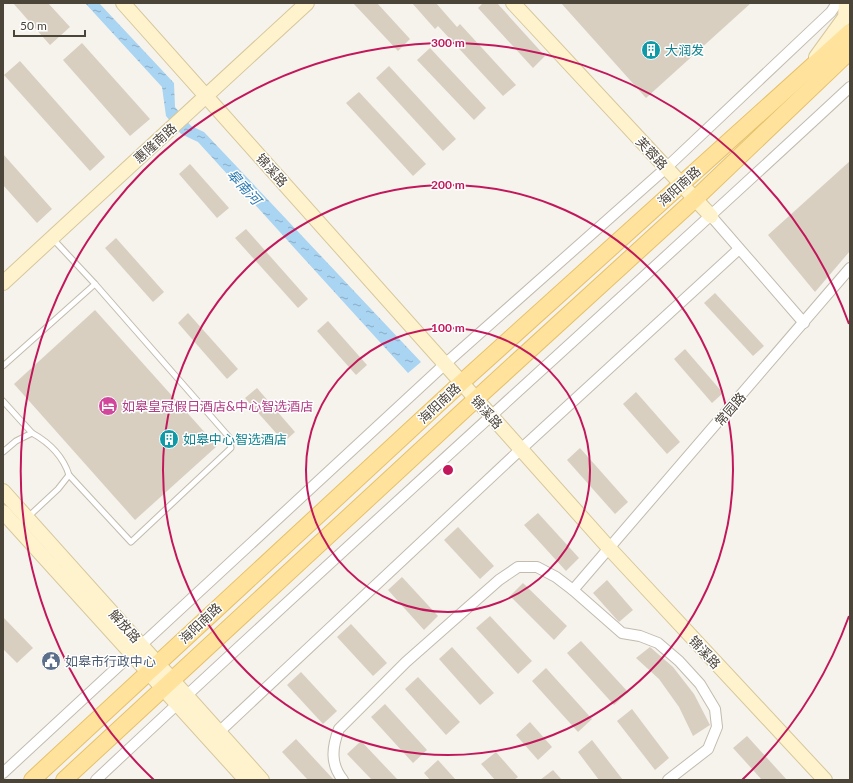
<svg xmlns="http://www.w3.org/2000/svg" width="853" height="783" font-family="Lato,'Noto Sans SC',sans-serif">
  <defs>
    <pattern id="water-ripples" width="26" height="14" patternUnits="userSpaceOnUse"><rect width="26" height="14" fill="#a9d4f2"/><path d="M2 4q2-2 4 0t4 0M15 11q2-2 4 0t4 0" fill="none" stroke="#8caec5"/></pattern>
  </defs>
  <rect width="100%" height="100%" fill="#f6f3ec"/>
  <path fill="url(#water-ripples)" d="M85,3H99L174,83L175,107L191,126L204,132L421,362L408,373L198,142L181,134L166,116L162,87Z"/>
  <g fill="#d8cfc1">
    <path d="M13,3H48L70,27L50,45Z"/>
    <path d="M353,3H377L410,39L398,51Z"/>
    <path d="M412,3H436L457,27L460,24L516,85L503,96L438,26L435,29Z"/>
    <path d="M483,3H497L545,56L533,68L478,8Z"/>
    <path d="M561,3H751L646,98Z"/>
    <path d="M82,43L150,119L130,136L63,60Z"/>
    <path d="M430,48L486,108L474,120L417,60Z"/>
    <path d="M20,61L105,157L90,171L4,75Z"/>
    <path d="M389,66L456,139L443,151L376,78Z"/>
    <path d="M359,92L426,164L413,176L346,103Z"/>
    <path d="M3,154L52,209L37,223L3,185Z"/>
    <path d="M850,161V251L815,292L768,235Z"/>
    <path d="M190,164L229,208L217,218L179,174Z"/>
    <path d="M246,229L308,299L298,308L235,238Z"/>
    <path d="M116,238L164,292L153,302L105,248Z"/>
    <path d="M715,293L764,346L753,356L704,303Z"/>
    <path d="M95,310L217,446L135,520L14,384Z"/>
    <path d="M188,313L238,369L227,379L178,323Z"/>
    <path d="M328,321L367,365L356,375L317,331Z"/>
    <path d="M685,349L723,393L712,403L674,359Z"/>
    <path d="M257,388L295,432L284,442L245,398Z"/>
    <path d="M636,392L680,442L667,454L623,404Z"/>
    <path d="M580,448L628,502L615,514L567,460Z"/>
    <path d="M538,513L579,558L566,571L524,525Z"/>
    <path d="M458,527L494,566L480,579L444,540Z"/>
    <path d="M402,577L438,616L424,630L388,590Z"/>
    <path d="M607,580L633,610L619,622L593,593Z"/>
    <path d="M523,583L567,626L554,640L510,596Z"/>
    <path d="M490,616L532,661L518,674L476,628Z"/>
    <path d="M3,617L33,648L17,663L3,649Z"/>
    <path d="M351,624L387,663L373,676L337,637Z"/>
    <path d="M581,641L628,692L614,705L567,653Z"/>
    <path d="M452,647L494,693L480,705L439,659Z"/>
    <path d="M650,647L673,667L694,694L710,725L693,736L679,707L659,679L636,658Z"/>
    <path d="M546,668L592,719L578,732L532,681Z"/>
    <path d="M301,672L337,711L323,724L287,685Z"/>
    <path d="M418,677L460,722L446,735L405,689Z"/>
    <path d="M385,704L427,750L413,763L371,717Z"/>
    <path d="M632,709L669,758L655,770L617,721Z"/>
    <path d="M530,722L552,747L538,760L516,735Z"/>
    <path d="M747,736L787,780H762L733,748Z"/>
    <path d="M296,739L334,780H308L282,752Z"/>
    <path d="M592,740L623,780H599L578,752Z"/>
    <path d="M361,741L398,780H372L347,754Z"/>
    <path d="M496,752L518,777L514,780H495L481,764Z"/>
    <path d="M438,760L456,780H430L424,773Z"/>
    <path d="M553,770L562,780H540Z"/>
  </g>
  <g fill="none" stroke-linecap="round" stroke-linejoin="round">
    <defs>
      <g id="lane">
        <path d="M53,239L95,284L229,437L231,448L131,542L69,475"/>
        <path d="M3,366L95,284"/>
        <path d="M3,401L32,433"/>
        <path d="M3,452L16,441L32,433C50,443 63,456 69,475L58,489L28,517"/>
      </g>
      <g id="street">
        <path d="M711,216L804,323"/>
        <path d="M573,590L850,268"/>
        <path d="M219,732L521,449L739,249"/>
        <path d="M3,773L445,364L666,168L831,12L837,3"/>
        <path d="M96,780C345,546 600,319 850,87"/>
        <path d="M343,780C330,764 332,747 339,729L406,662L499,580L518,567H537L556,577L573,590L622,633L640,636L658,643L679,661L700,684L715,709L717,727L708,749L668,780"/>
      </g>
      <g id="secondary">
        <path d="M123,3L609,548L825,780"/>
        <path d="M513,3L711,216"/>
        <path d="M816,57L845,17L846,3"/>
        <path d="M3,283L307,3"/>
        <path d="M3,491L262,780"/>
        <path d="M3,512L246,780"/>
      </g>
      <g id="primary">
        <path d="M32,780L461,383L850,32"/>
        <path d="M64,780L476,399L695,199L850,51"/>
      </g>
    </defs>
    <use href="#lane" stroke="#c2bbae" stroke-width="7"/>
    <use href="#street" stroke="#c2bbae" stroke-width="12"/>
    <use href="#secondary" stroke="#d6c79b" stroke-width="16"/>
    <use href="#primary" stroke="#e6c16a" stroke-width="18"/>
    <use href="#lane" stroke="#fff" stroke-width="5"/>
    <use href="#street" stroke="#fff" stroke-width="10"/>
    <use href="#secondary" stroke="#fff3cd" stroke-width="14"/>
    <use href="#primary" stroke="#ffe39c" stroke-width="16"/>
  </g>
  <g fill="none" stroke="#c2185b" stroke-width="2">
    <circle cx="448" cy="470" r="142"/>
    <circle cx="448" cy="470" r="285"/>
    <path d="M849 616A427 427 0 0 1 742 780M154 780A427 427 0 1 1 849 324"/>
  </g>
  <defs>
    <symbol id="building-disc" viewBox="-11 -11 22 22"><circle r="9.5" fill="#0f9aa8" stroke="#fff"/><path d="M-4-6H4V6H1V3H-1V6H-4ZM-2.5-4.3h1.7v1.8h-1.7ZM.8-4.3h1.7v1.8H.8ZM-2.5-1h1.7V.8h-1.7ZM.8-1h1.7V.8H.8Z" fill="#fff"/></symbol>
    <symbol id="hotel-disc" viewBox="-11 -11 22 22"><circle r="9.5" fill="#d1479c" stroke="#fff"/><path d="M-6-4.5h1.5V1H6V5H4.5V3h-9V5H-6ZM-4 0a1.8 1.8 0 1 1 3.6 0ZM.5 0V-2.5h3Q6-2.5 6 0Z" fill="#fff"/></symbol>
    <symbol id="civic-disc" viewBox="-11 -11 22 22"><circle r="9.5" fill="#5c6f8a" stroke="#fff"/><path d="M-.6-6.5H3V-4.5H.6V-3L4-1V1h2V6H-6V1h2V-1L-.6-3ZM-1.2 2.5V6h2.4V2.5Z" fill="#fff"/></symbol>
  </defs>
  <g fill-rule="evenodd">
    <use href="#building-disc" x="640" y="39" width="22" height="22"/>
    <use href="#hotel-disc" x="97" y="395" width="22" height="22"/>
    <use href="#building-disc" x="158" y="428" width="22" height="22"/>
    <use href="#civic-disc" x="40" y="650" width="22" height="22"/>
  </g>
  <g text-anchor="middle" stroke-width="3" stroke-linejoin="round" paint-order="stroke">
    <g font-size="13" fill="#0d838f" stroke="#fff" text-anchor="start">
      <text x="665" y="55">大润发</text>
      <text x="183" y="444">如皋中心智选酒店</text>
    </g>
    <g font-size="13" fill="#4b4439" stroke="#fff">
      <text transform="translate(155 143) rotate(-42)" y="5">惠隆南路</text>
      <text transform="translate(652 153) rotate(47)" y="5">芙蓉路</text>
      <text transform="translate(272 170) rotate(48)" y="5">锦溪路</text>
      <text transform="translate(679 186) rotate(-42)" y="5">海阳南路</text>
      <text transform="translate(439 403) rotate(-43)" y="5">海阳南路</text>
      <text transform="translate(730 409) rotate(-49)" y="5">常园路</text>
      <text transform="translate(487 412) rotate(48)" y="5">锦溪路</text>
      <text transform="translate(200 623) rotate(-43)" y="5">海阳南路</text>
      <text transform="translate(125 626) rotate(48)" y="5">解放路</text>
      <text transform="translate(705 652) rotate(47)" y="5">锦溪路</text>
    </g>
    <g font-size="13" fill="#b23c85" stroke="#fff" text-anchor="start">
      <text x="122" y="411">如皋皇冠假日酒店&amp;中心智选酒店</text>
    </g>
    <g font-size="13" fill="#4e5e75" stroke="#fff" text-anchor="start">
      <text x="65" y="666">如皋市行政中心</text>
    </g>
    <g font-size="14" font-style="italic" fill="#2e7ab2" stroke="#fff">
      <text transform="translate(244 187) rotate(47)" y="5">皋南河</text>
    </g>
  </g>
  <circle cx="448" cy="470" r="6" fill="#c2185b" stroke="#fff" stroke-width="2"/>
  <g font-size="12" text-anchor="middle" font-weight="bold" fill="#c2185b" stroke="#fff" stroke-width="3" stroke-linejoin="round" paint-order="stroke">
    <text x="448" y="47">300 m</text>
    <text x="448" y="189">200 m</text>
    <text x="448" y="332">100 m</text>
  </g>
  <rect width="853" height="783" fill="none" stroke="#4b4439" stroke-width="8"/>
  <path d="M14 30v6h71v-6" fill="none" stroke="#4b4439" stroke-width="2"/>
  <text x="20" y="30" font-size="12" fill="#4b4439" stroke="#ffffff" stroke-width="3" paint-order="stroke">50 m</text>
</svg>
